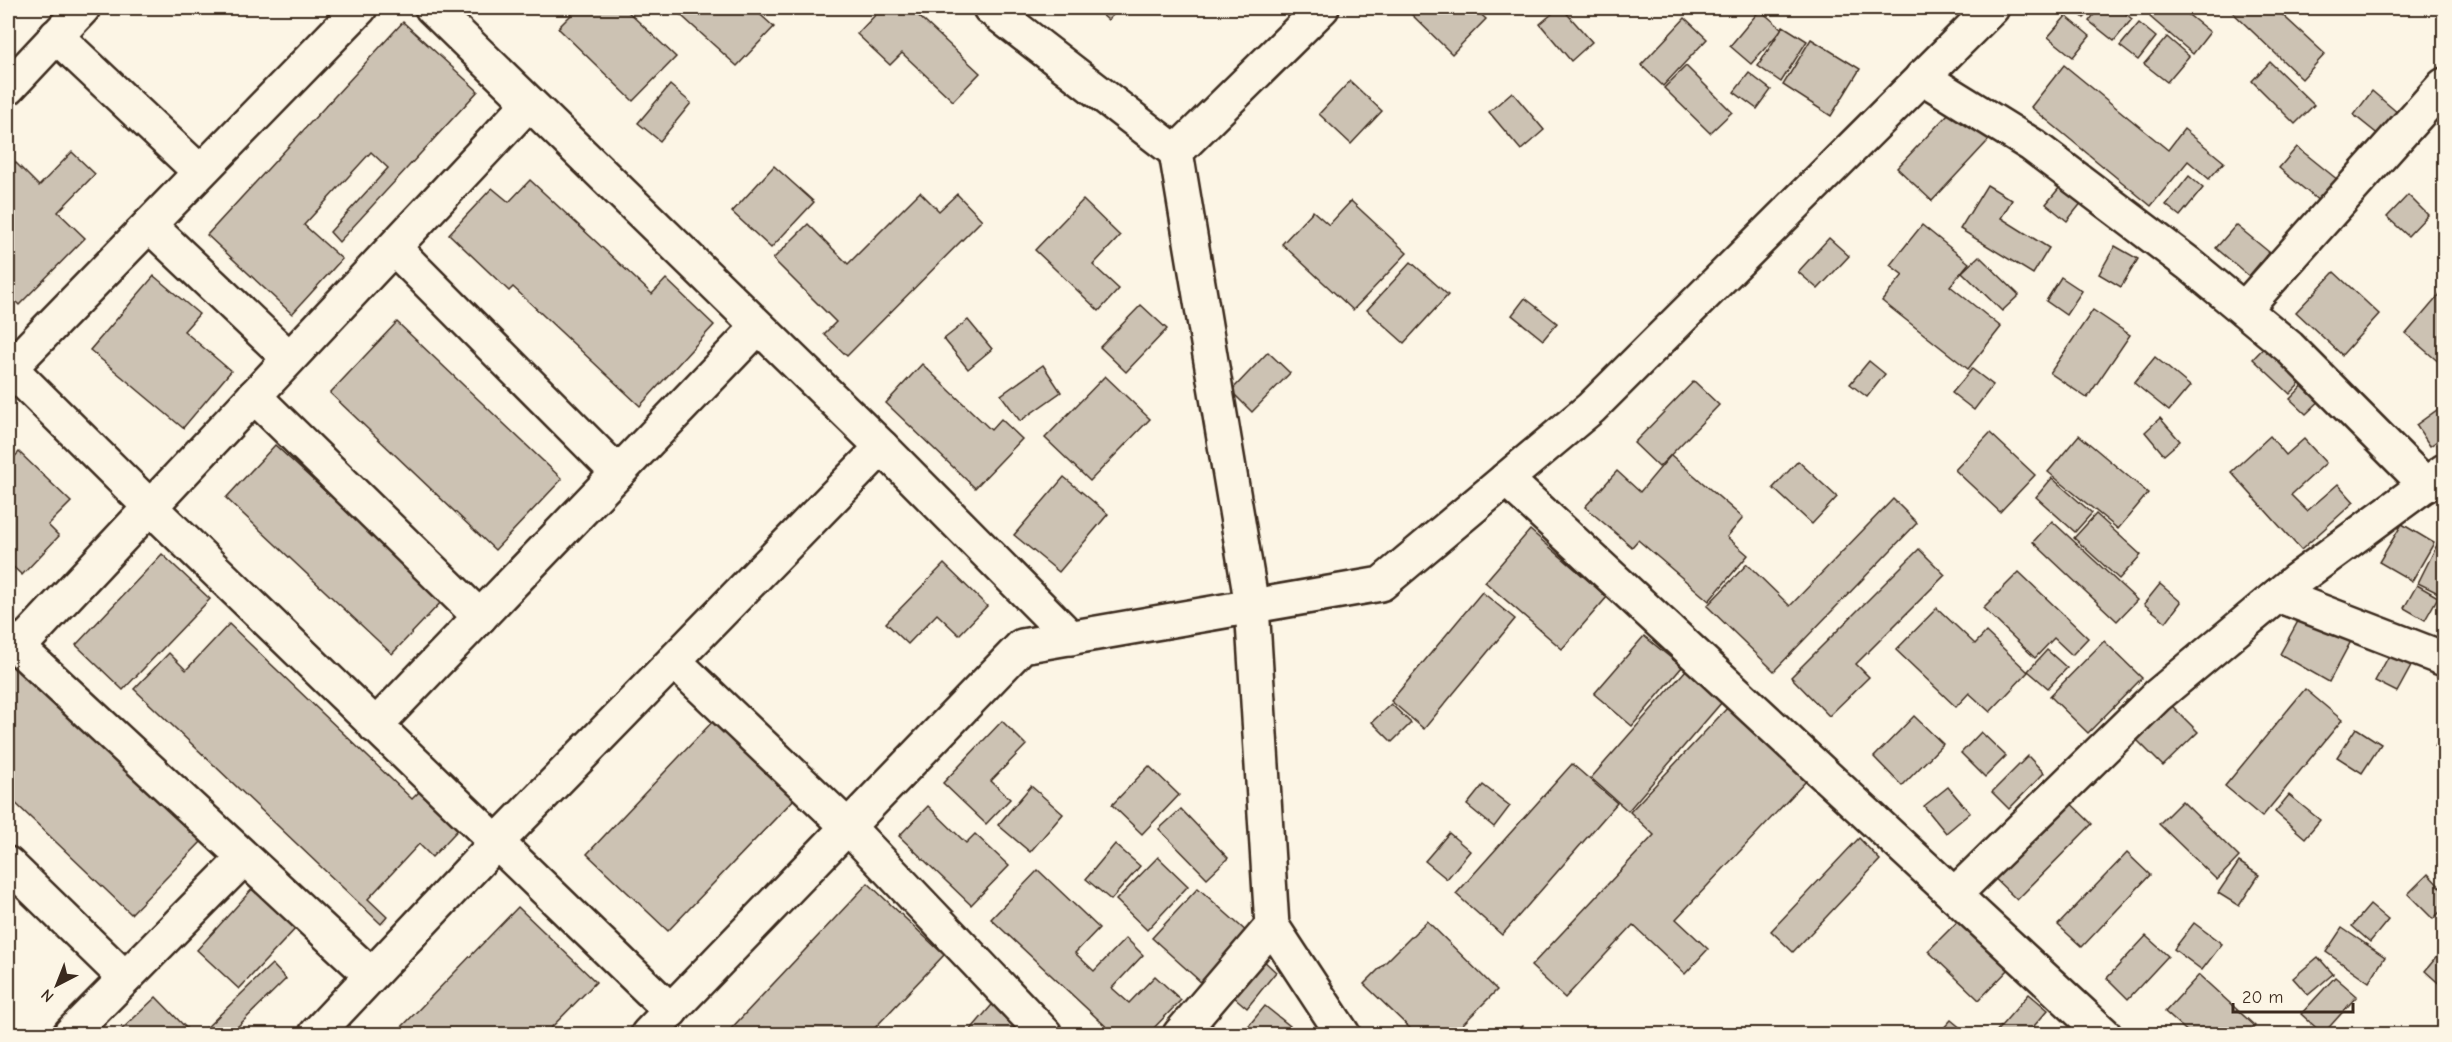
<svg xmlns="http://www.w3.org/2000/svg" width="2452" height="1042" font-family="'Comic Neue',sans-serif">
  <rect width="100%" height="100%" fill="#fcf5e5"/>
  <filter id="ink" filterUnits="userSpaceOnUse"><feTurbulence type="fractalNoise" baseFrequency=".0167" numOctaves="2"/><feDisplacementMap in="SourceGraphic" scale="12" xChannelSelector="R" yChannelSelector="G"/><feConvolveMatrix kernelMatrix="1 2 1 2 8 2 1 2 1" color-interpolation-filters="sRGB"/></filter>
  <g filter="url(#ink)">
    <g fill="#ccc2b3" stroke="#3b2a1e" stroke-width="1.5">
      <path d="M578,8H624L676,57L633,101L558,28Z"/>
      <path d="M673,8H753L774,27L737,66Z"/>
      <path d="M882,8H910L980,73L953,101L902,53L890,65L857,34Z"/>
      <path d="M1094,8H1120L1108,20Z"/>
      <path d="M1407,8H1474L1486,19L1452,54L1406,9Z"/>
      <path d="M1559,8H1562L1592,42L1571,61L1540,24Z"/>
      <path d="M2073,8H2094L2084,18Z"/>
      <path d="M2099,8H2119L2132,19L2114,41L2089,21Z"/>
      <path d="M2158,8H2180L2210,32L2193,54L2150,17Z"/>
      <path d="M2228,8H2275L2325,54L2302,79Z"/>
      <path d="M1760,10L1782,29L1751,64L1730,46Z"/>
      <path d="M2066,16L2090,36L2073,57L2048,37Z"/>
      <path d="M1685,18L1707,39L1663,86L1641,65Z"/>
      <path d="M403,22L478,91L339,242L330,232L388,168L371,152L304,225L342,259L292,314L207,235Z"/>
      <path d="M2139,23L2156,37L2138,60L2120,46Z"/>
      <path d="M1783,26L1807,41L1781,82L1758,66Z"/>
      <path d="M2167,37L2189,56L2167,82L2144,64Z"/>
      <path d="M1811,39L1860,69L1831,116L1783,85Z"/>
      <path d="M2270,62L2314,105L2295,124L2252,81Z"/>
      <path d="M2064,65L2168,150L2184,129L2224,162L2209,179L2188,161L2151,206L2031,107Z"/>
      <path d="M1686,66L1732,112L1710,133L1664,88Z"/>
      <path d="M1749,73L1771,90L1757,109L1734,92Z"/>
      <path d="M1350,81L1382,111L1351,144L1319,114Z"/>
      <path d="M670,85L691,103L660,141L638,123Z"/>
      <path d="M2372,91L2398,113L2380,136L2354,115Z"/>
      <path d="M1512,92L1544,130L1521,150L1489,112Z"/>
      <path d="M1966,95L2000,128L1932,201L1897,168Z"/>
      <path d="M2297,147L2338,180L2320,202L2279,168Z"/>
      <path d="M72,152L95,174L58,212L85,238L19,305L8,294V155L39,186Z"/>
      <path d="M774,166L814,202L771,248L732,212Z"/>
      <path d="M2074,170L2094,187L2067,221L2046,204Z"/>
      <path d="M2189,176L2203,188L2180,216L2166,205Z"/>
      <path d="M530,180L652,294L666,279L714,325L640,406L513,287L509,291L449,234L492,188L509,202Z"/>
      <path d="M1987,185L2012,200L2001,218L2049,248L2033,274L1960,229Z"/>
      <path d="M920,192L939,211L957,194L982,220L847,356L824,334L836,322L773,259L808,224L848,264Z"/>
      <path d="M2408,195L2428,215L2408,236L2387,217Z"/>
      <path d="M1083,200L1120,236L1093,265L1119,289L1099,311L1035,250Z"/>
      <path d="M1351,201L1407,253L1353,310L1282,244L1313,211L1329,225Z"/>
      <path d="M1922,225L1969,263L1950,286L2001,327L1968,369L1882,301L1903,275L1890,265Z"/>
      <path d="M2236,225L2269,252L2249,276L2216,248Z"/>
      <path d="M1829,238L1849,256L1818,289L1798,272Z"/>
      <path d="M2115,246L2138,259L2121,287L2099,274Z"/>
      <path d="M1979,256L2019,295L2002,311L1962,272Z"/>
      <path d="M1411,262L1448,295L1404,343L1367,310Z"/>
      <path d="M2334,272L2379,314L2342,355L2296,312Z"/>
      <path d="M154,276L199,314L184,331L231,371L183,428L90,350Z"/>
      <path d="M2061,277L2082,291L2066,315L2046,301Z"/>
      <path d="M2440,294L2444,298V360L2441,364L2406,334Z"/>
      <path d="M1525,298L1557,323L1543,340L1512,315Z"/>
      <path d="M1141,305L1167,329L1126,372L1100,347Z"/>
      <path d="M2093,310L2130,335L2087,398L2050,373Z"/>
      <path d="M968,320L992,349L968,369L944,339Z"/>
      <path d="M397,322L562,479L495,550L330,393Z"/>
      <path d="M2276,335L2312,371L2290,394L2253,359Z"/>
      <path d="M1268,352L1290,373L1252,412L1231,391Z"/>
      <path d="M2155,357L2190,386L2169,411L2134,383Z"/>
      <path d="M1869,361L1885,374L1867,397L1850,384Z"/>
      <path d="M922,364L991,430L1001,419L1022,439L975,488L886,403Z"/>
      <path d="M1043,365L1061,392L1020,421L1001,395Z"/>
      <path d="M1972,369L1993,385L1974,410L1952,393Z"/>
      <path d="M2313,375L2329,392L2306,414L2290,399Z"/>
      <path d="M1105,376L1150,419L1090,481L1045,438Z"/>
      <path d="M1694,381L1719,405L1659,467L1634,443Z"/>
      <path d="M2444,405V436L2430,446L2416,425Z"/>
      <path d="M2160,418L2180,441L2164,455L2145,432Z"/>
      <path d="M1990,433L2035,475L2000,512L1955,470Z"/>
      <path d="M2079,435L2148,493L2118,529L2048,472Z"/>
      <path d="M2270,436L2286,455L2304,439L2326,463L2291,495L2307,511L2338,484L2354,502L2301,550L2231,472Z"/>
      <path d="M275,445L443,600L392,654L226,498Z"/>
      <path d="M19,452L71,502L48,525L59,536L22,575L8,562V464Z"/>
      <path d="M1671,455L1743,518L1727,537L1748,555L1709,601L1638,540L1632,547L1585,507L1617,471L1640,492Z"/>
      <path d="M1798,461L1837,497L1812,524L1773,488Z"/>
      <path d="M1064,477L1108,514L1059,572L1014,535Z"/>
      <path d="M2052,478L2092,513L2075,532L2036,497Z"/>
      <path d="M1893,499L1917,523L1774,671L1707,606L1747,564L1790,606Z"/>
      <path d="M2096,514L2141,555L2119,579L2074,538Z"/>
      <path d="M2052,521L2137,600L2117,621L2033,542Z"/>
      <path d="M2402,524L2434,543L2412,581L2379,562Z"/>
      <path d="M1530,530L1607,597L1562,649L1485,582Z"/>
      <path d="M2438,543L2444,547V596L2418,583Z"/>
      <path d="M1919,549L1945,575L1856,664L1869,677L1829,716L1791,677Z"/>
      <path d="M162,554L210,599L123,690L76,645Z"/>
      <path d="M944,564L987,606L959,635L937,614L908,644L886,623Z"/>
      <path d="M2019,572L2088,638L2072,655L2054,638L2035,658L1983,608Z"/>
      <path d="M2160,584L2181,602L2166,622L2144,604Z"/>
      <path d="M2417,585L2438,597L2425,620L2404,608Z"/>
      <path d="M1482,592L1515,619L1424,729L1391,701Z"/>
      <path d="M1937,608L1975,644L1986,632L2028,672L1990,712L1969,693L1956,707L1896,650Z"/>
      <path d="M2302,614L2351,641L2329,682L2280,654Z"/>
      <path d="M229,624L412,799L432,779L471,816L432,857L419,844L368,899L387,917L381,924L134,689L169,653L186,670Z"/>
      <path d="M1644,636L1682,667L1632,726L1594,694Z"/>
      <path d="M2400,636L2421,648L2397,692L2375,681Z"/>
      <path d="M2104,641L2142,678L2088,733L2050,696Z"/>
      <path d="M2047,650L2067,668L2048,688L2028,671Z"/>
      <path d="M8,653L202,841L131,914L8,796Z"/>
      <path d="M1686,670L1722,702L1628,811L1591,778Z"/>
      <path d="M2305,689L2342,720L2262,817L2225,786Z"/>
      <path d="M2167,701L2198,732L2163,766L2133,736Z"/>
      <path d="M1391,704L1411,723L1392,742L1372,722Z"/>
      <path d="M1729,706L1807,780L1676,919L1708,949L1685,974L1633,925L1565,998L1531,966L1654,835L1630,812Z"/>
      <path d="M1914,716L1943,744L1902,786L1874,757Z"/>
      <path d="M716,718L797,796L668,931L587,854Z"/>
      <path d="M1002,721L1026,745L991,781L1010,799L986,824L943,783Z"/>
      <path d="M2356,728L2381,744L2362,773L2337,757Z"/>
      <path d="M1981,732L2006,756L1985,777L1961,753Z"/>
      <path d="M2444,737V756L2435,746Z"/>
      <path d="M2028,756L2044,773L2009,809L1992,792Z"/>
      <path d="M1572,764L1617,803L1502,935L1456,894Z"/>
      <path d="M1149,766L1179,795L1142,834L1112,805Z"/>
      <path d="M1483,785L1510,806L1494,827L1467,805Z"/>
      <path d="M1031,786L1063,814L1030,852L998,825Z"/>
      <path d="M1948,787L1970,813L1946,833L1924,806Z"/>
      <path d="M2054,787L2092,824L2017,900L1980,864Z"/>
      <path d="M2289,795L2320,820L2305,838L2275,812Z"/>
      <path d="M2182,801L2239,857L2217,880L2159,824Z"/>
      <path d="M928,806L966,843L975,834L1009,866L971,905L899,836Z"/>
      <path d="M1181,809L1228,858L1207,878L1159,829Z"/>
      <path d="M1449,833L1470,851L1447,879L1425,861Z"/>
      <path d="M1859,838L1880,860L1793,952L1771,931Z"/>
      <path d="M1115,844L1140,866L1111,900L1086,879Z"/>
      <path d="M2127,853L2150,875L2082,947L2058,925Z"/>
      <path d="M1158,857L1188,886L1147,930L1116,900Z"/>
      <path d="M2239,862L2259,875L2239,906L2218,893Z"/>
      <path d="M1038,870L1099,928L1075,953L1094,971L1126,938L1143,955L1112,988L1129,1003L1155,976L1181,1000L1148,1034H1114L991,919Z"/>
      <path d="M2428,874L2444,891V908L2433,919L2408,894Z"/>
      <path d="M868,883L944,955L869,1034H726Z"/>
      <path d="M254,887L297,927L239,989L197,950Z"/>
      <path d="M1198,888L1248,933L1203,984L1152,938Z"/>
      <path d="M2370,905L2388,920L2370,942L2352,926Z"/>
      <path d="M518,907L596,982L545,1034H395Z"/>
      <path d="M1960,919L2010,968L1979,1000L1928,951Z"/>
      <path d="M1427,921L1497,990L1453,1034H1416L1364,984Z"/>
      <path d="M2194,923L2222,944L2202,970L2174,949Z"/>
      <path d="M2342,928L2385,957L2369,982L2326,952Z"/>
      <path d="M2146,936L2168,956L2128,999L2107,978Z"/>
      <path d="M2444,948V988L2425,971Z"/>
      <path d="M2318,957L2333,974L2308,995L2293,978Z"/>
      <path d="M1262,959L1276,972L1247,1008L1233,996Z"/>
      <path d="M272,964L286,979L230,1034H200Z"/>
      <path d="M2199,975L2255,1026L2247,1034H2190L2165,1012Z"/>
      <path d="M2335,977L2357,996L2323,1034L2301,1014Z"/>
      <path d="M2029,994L2048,1010L2027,1034H1994Z"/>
      <path d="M156,997L192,1034H117Z"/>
      <path d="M997,999L1038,1034H967Z"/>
      <path d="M1265,1006L1300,1034H1252L1246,1029Z"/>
      <path d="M1199,1012L1222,1034H1177Z"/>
      <path d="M1951,1020L1968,1034H1938Z"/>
      <path d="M1523,1026L1532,1034H1516Z"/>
    </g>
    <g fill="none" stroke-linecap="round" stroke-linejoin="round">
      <defs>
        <g id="street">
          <path d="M990,8L1176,152"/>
          <path d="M56,36L200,172"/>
          <path d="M1922,77L2032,145L2189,264L2289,347L2426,485"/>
          <path d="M8,88L83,8"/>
          <path d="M149,225L289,358"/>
          <path d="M394,248L618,473"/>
          <path d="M2244,309L2444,85"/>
          <path d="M8,366L150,507L671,1011"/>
          <path d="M8,370L360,8"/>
          <path d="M254,396L480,617"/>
          <path d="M1506,479L2104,1034"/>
          <path d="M2278,595L2444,659"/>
          <path d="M8,638L371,975"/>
          <path d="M18,648L529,103"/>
          <path d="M674,661L847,826L1045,1034"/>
          <path d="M375,726L758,327"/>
          <path d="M8,864L125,978"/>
          <path d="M1954,895L2157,696L2296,580L2444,471"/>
          <path d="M70,1034L244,858"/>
          <path d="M316,1034L496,843L882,447"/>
          <path d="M648,1034L1022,646L1381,584L1591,408L1992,8"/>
          <path d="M1180,1034L1272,926"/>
        </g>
        <g id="secondary">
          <path d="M432,8L882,447L1071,638"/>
          <path d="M1322,8L1176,152L1252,606L1272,926L1343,1034"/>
        </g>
      </defs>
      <use href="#street" stroke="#3b2a1e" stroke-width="38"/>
      <use href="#secondary" stroke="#3b2a1e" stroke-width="38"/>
      <use href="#street" stroke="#fcf5e5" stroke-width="33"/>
      <use href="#secondary" stroke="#fcf5e5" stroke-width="33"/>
    </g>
  </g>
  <rect width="2452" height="1042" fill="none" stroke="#fcf5e5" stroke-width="30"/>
  <rect x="15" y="15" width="2422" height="1012" fill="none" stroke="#3b2a1e" stroke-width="2" filter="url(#ink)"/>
  <g transform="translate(57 985) rotate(222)" stroke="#fcf5e5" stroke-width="4.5" paint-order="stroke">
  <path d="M0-4.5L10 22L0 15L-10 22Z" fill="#3b2a1e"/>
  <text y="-9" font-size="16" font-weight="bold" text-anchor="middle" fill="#3b2a1e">N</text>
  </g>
  <path d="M2233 1003v9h120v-9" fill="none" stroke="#3b2a1e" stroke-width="3"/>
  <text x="2242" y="1003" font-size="18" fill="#3b2a1e" stroke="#fcf5e5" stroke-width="4.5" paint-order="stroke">20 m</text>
</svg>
